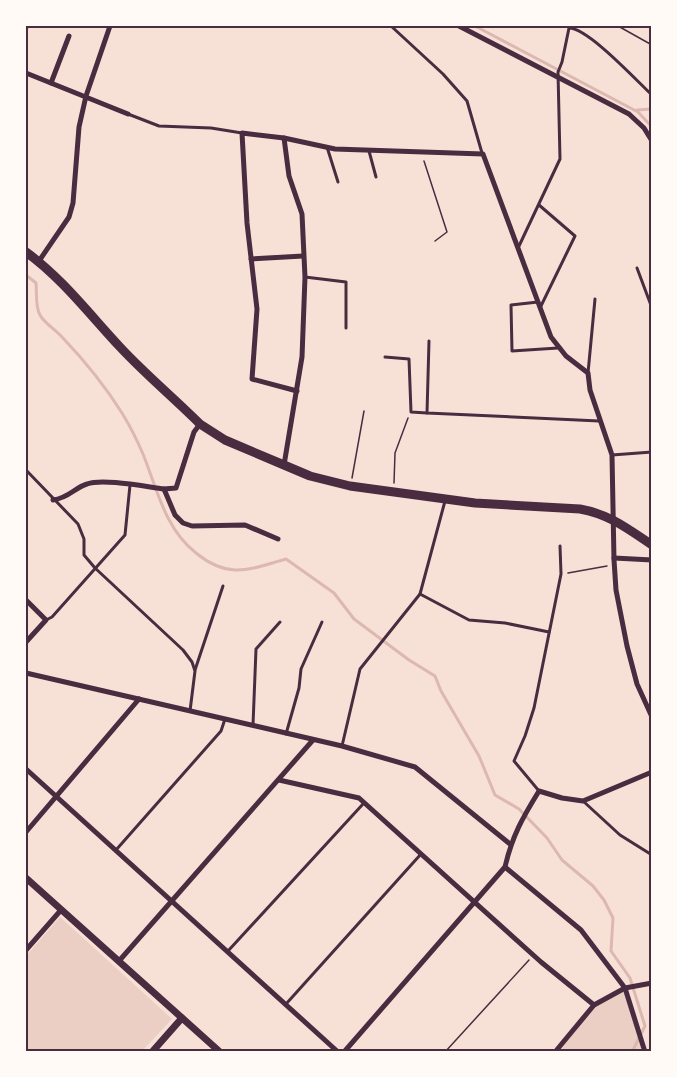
<svg xmlns="http://www.w3.org/2000/svg" width="677" height="1077" font-family="Montserrat,sans-serif">
  <rect width="100%" height="100%" fill="#f7e1d7"/>
  <g fill="#ebcfc5">
    <path d="M60,917L172,1019L142,1051H26V956Z"/>
    <path d="M625,988L643,1046L638,1051L555,1052L594,1005Z"/>
  </g>
  <g fill="none" stroke-linecap="round" stroke-linejoin="round">
    <g stroke="#dcb8b0" stroke-width="3">
      <path d="M475,26L638,112L652,127"/>
      <path d="M637,110L652,109"/>
      <path d="M26,275L36,283C37,292 35,307 40,315C44,323 56,330 62,337C85,361 105,386 122,413C130,426 137,440 143,454C157,489 165,529 196,553C229,580 250,569 286,559L334,593L354,619L409,660L435,676L441,691L479,756L495,795L519,809L547,838L562,860L593,886L604,900L613,918L611,951L630,978L645,1026L632,1052"/>
    </g>
    <g stroke="#4a2c40" stroke-width="1.5">
      <path d="M618,26L652,45"/>
      <path d="M424,161L447,232L435,241"/>
      <path d="M352,478L364,411"/>
      <path d="M394,483L395,453L408,418"/>
      <path d="M568,573L607,566"/>
      <path d="M445,1052L529,960"/>
    </g>
    <g stroke="#4a2c40" stroke-width="3">
      <path d="M391,26L443,74L467,101L482,153"/>
      <path d="M128,114L159,126L211,128L242,133"/>
      <path d="M327,147L338,182"/>
      <path d="M369,151L376,177"/>
      <path d="M539,205L575,236L540,308"/>
      <path d="M519,246L560,159L558,72L562,62L569,28C588,28 636,80 652,95"/>
      <path d="M637,268L652,308"/>
      <path d="M305,277L346,282V328"/>
      <path d="M538,302L511,305L512,351L558,348"/>
      <path d="M429,341L427,413L599,421"/>
      <path d="M385,357L409,359L411,412L427,413"/>
      <path d="M588,373L595,299"/>
      <path d="M612,455L652,452"/>
      <path d="M26,470L78,524L84,539V555L95,568L183,650L192,662L195,671L190,711"/>
      <path d="M420,594L469,620L505,623L549,632"/>
      <path d="M46,620L52,617L125,535L130,485"/>
      <path d="M195,670L223,586"/>
      <path d="M253,725L256,649L280,622"/>
      <path d="M286,734L299,688L301,669L322,622"/>
      <path d="M342,746L360,669L420,594L445,501"/>
      <path d="M539,791L514,761L525,736L534,708L561,574L560,546"/>
      <path d="M583,801L620,835L652,855"/>
      <path d="M116,850L221,731L225,719"/>
      <path d="M228,951L363,804"/>
      <path d="M286,1004L421,854"/>
    </g>
    <g stroke="#4a2c40" stroke-width="5">
      <path d="M459,26L629,114L644,128L652,141"/>
      <path d="M26,27V26"/>
      <path d="M26,73L128,114"/>
      <path d="M51,83L69,36"/>
      <path d="M251,259L303,256"/>
      <path d="M39,261L69,217L73,203L79,127L86,96L110,26"/>
      <path d="M297,391L252,379L257,309L247,223L242,133L284,138L335,149L483,154L551,337L566,356L588,373L590,390L612,455L614,560L616,590L627,646L637,684L652,717"/>
      <path d="M284,465L302,357L305,277L302,214L289,176L284,138"/>
      <path d="M164,489L175,515L183,523L192,526L245,525L278,539"/>
      <path d="M53,500C69,498 74,488 87,484C103,478 147,487 164,489L176,488L194,432L200,424"/>
      <path d="M614,558L652,560"/>
      <path d="M26,600L46,620L26,642"/>
      <path d="M26,673L342,746L415,767L510,844"/>
      <path d="M26,769L338,1052"/>
      <path d="M279,780L359,798L541,962L594,1005"/>
      <path d="M26,832L139,699"/>
      <path d="M505,867L581,930L625,988L645,1052"/>
      <path d="M26,950L61,910"/>
      <path d="M119,961L313,740"/>
      <path d="M344,1052L505,867C512,836 523,817 539,791L562,798L583,801L652,772"/>
      <path d="M555,1052L594,1005L625,988L652,983"/>
    </g>
    <g stroke="#4a2c40" stroke-width="7">
      <path d="M26,878L220,1052"/>
      <path d="M152,1052L182,1018"/>
    </g>
    <path stroke="#4a2c40" stroke-width="9" d="M26,252C62,278 90,315 120,347C145,374 174,398 200,424L225,440L284,465L310,476L350,486L475,503L580,509C609,514 628,529 652,545"/>
  </g>
  <rect width="677" height="1077" fill="none" stroke="#fffaf5" stroke-width="54"/>
  <rect x="27" y="27" width="623" height="1023" fill="none" stroke="#4a2c40" stroke-width="2"/>
</svg>
